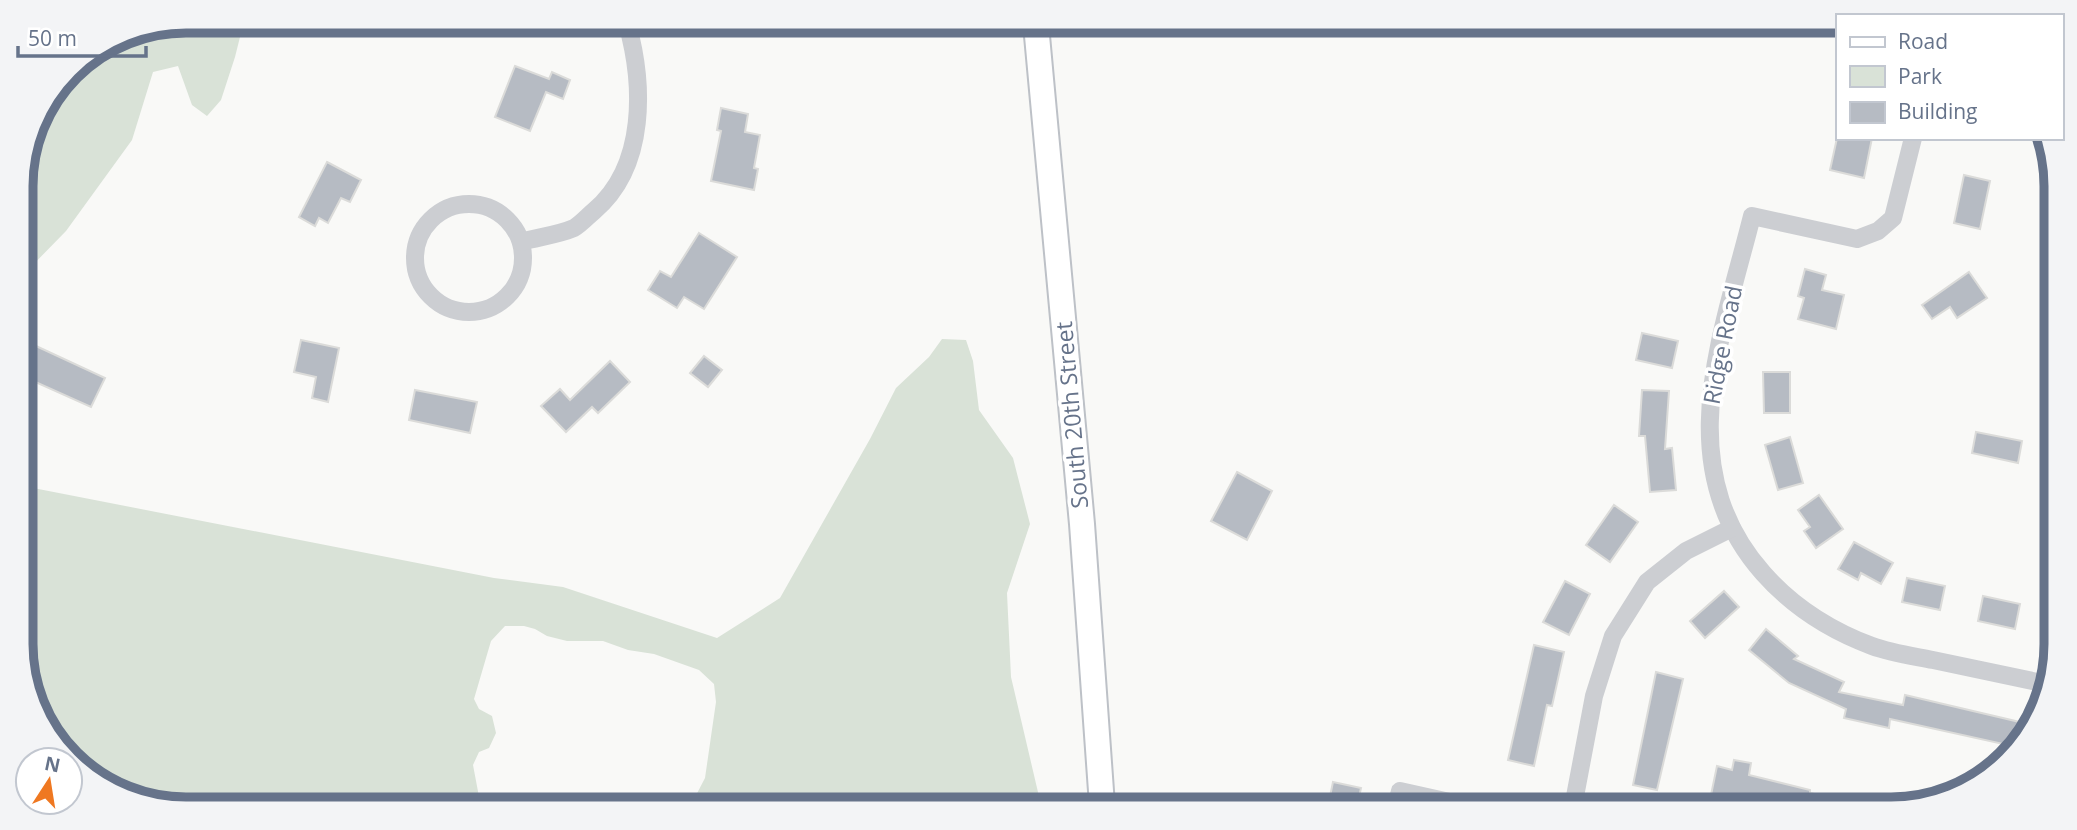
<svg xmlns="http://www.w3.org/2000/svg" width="2077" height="830" font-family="'Open Sans',sans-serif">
  <rect width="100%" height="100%" fill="#f9f9f7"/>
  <g fill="#d9e2d7">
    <path d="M186,21H244L235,57L221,100L207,116L192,105L178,66L153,72L132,140L66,231L22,276L21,175L38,113L77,62L123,33Z"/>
    <path d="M942,339L966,340L973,361L979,410L1013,458L1030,524L1007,593L1011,677L1041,805L692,803L705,778L716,702L714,684L699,670L654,654L628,650L603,641H567L547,636L535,629L524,626H505L491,641L474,699L479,709L492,716L496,733L489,748L479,752L473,765L480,802L133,800L62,753L24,676L23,486L494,578L563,587L717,638L780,598L870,439L896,388L929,357Z"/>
  </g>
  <g fill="#b6bbc3" stroke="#dbdbd9" stroke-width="2">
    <path d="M515,66L549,79L552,72L570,80L563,99L546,92L530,131L495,117Z"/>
    <path d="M721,108L748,114L745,132L760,135L754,168L758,169L754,190L711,181L721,131L717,130Z"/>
    <path d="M1837,138H1872L1864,178L1830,170Z"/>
    <path d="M327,162L361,180L350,202L341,198L328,223L319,218L315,226L299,217Z"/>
    <path d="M1964,175L1990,181L1980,229L1954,223Z"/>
    <path d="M699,233L737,257L704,309L684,297L677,308L648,290L660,271L671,277Z"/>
    <path d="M1805,269L1826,275L1822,290L1844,295L1836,329L1798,319L1804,298L1798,296Z"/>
    <path d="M1969,272L1987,298L1957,318L1950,307L1932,319L1922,305Z"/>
    <path d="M1642,333L1678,341L1672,368L1636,360Z"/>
    <path d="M301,340L339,348L328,402L312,398L316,377L294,372Z"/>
    <path d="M36,346L105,378L91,407L22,376Z"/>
    <path d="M704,356L722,370L708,387L690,373Z"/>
    <path d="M610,361L630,382L598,413L592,407L566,432L541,406L560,389L570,400Z"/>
    <path d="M1763,372H1790V413H1764Z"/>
    <path d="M415,390L477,402L470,433L409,420Z"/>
    <path d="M1642,390L1669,391L1665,449L1672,448L1676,490L1650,492L1645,436H1639Z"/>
    <path d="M1976,432L2022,441L2018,463L1972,453Z"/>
    <path d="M1790,437L1803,483L1778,490L1765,445Z"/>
    <path d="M1237,472L1272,491L1247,540L1211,521Z"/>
    <path d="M1819,495L1843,529L1816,548L1804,531L1810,527L1798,510Z"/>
    <path d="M1614,505L1638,522L1610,562L1586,545Z"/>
    <path d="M1854,542L1893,563L1881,584L1861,573L1858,580L1838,569Z"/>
    <path d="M1907,578L1945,586L1940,610L1902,602Z"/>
    <path d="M1565,581L1590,594L1569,635L1543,622Z"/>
    <path d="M1724,591L1739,607L1705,638L1690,621Z"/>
    <path d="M1983,596L2020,604L2015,629L1978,621Z"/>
    <path d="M1766,629L1798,656L1794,659L1844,682L1839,692L1903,705L1905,695L2028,724L2012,746L1890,719L1889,728L1844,718L1846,709L1789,683L1749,650Z"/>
    <path d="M1534,645L1564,652L1552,706L1547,705L1534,766L1508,760Z"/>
    <path d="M1656,672L1683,679L1657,790L1633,785Z"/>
    <path d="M1734,760L1751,763L1749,775L1810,790V793L1853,802L1852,808H1776L1711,795L1717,766L1732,770Z"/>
    <path d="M1333,782L1361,788L1357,806H1328Z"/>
  </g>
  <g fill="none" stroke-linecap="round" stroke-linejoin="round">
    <defs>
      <path id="secondary" d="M1036,25L1082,524L1102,805"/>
    </defs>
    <use href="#secondary" stroke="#bdc1c7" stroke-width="28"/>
    <g stroke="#ccced2" stroke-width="18">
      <path d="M1913,138L1893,218L1878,231L1857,239L1752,216C1722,336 1669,467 1763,573C1793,607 1829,630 1872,646C1891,653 1913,656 1933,660C1971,668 2009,676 2047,684"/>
      <circle cx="469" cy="258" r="54"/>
      <path d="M521,242C538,237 558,235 574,228C581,224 588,216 594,211C647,166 644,84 627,23"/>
      <path d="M1396,806L1400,791L1472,807"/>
      <path d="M1573,807L1594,696L1613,636L1647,582L1686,551L1732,528"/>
    </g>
    <use href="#secondary" stroke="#fff" stroke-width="24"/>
  </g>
  <g text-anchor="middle" stroke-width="7" stroke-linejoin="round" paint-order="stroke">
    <g font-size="23" fill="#66738a" stroke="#fff">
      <text transform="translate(1723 345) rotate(-79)" y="8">Ridge Road</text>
      <text transform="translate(1072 415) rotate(-95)" y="8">South 20th Street</text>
    </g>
  </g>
  <path d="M0 0H2077V830H0ZM186 33H1891A153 153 0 0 1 2044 186V644A153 153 0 0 1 1891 797H186A153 153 0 0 1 33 644V186A153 153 0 0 1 186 33Z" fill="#f3f4f6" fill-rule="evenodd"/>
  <path fill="none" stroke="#66738a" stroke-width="9" d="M186 33H1891A153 153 0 0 1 2044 186V644A153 153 0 0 1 1891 797H186A153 153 0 0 1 33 644V186A153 153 0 0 1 186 33Z"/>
  <rect x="1836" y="14" width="228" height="126" fill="#ffffff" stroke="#c2c7d0" stroke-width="2"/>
  <rect x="1850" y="37" width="35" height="10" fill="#ffffff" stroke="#c2c7d0" stroke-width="2"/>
  <text x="1898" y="49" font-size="21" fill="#66738a">Road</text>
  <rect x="1850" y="66" width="35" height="21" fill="#d9e2d7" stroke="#c2c7d0" stroke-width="2"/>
  <text x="1898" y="84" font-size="21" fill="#66738a">Park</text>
  <rect x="1850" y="102" width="35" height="21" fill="#b6bbc3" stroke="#c2c7d0" stroke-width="2"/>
  <text x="1898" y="119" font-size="21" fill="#66738a">Building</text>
  <g transform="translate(49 781) rotate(12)"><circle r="33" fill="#ffffff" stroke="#c2c7d0" stroke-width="2"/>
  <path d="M0-5L12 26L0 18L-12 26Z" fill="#ef7821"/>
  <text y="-10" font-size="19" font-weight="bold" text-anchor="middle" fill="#66738a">N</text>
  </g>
  <path d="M18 46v10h128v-10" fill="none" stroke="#66738a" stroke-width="3.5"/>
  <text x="28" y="46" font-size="21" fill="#66738a" stroke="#ffffff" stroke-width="5" paint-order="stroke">50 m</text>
</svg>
